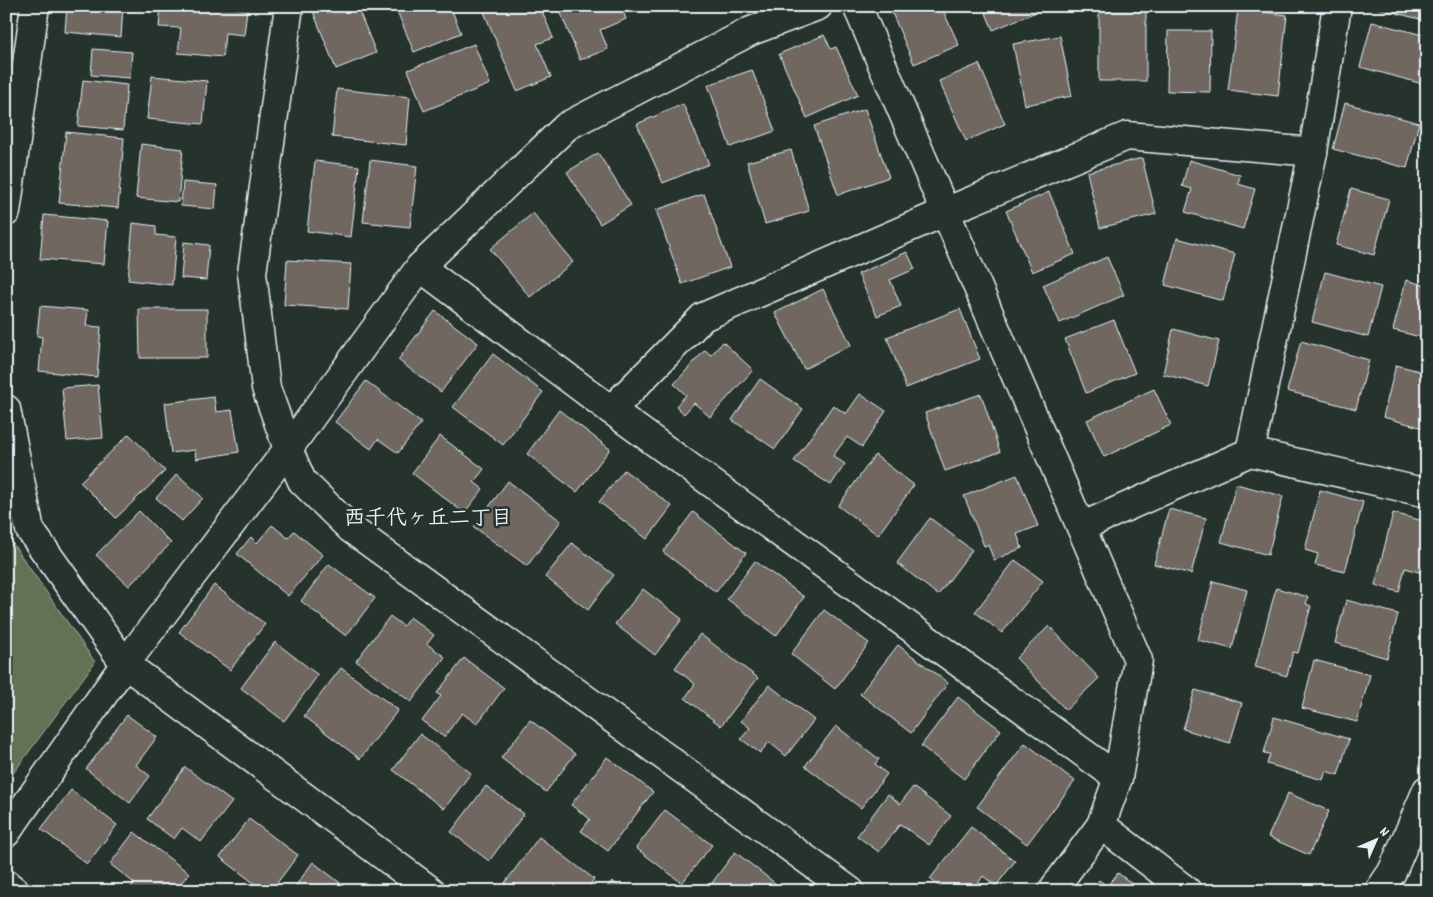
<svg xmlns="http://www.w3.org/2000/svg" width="1433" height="897" font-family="Dekko,'Klee One',sans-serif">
  <rect width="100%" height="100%" fill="#26332d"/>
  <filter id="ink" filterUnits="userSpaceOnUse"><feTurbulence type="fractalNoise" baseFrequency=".02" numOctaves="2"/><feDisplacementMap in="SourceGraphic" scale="10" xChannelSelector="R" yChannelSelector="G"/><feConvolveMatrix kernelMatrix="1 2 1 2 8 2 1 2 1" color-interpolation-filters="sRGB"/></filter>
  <g filter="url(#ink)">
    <path fill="#637254" stroke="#a6b2a6" d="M6,534L95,662L6,783Z"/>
    <g fill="#6f6761" stroke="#e8f1f8">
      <path d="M67,6H123L121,37L65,32Z"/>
      <path d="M161,6H218L247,10L244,35L225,33L223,57L178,53L181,28L159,27Z"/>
      <path d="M318,6H357L376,53L336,69L312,9Z"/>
      <path d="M395,6H450L461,33L414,52Z"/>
      <path d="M499,6H540L553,38L537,44L551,77L517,91L484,12Z"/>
      <path d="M568,6H621L626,19L600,30L608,49L580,60L561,14L570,10Z"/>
      <path d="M889,6H941L959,45L914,64Z"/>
      <path d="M983,6H1033L1036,12L993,30Z"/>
      <path d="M1373,6H1427V21L1373,7Z"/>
      <path d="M1238,9L1287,15L1278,96L1228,90Z"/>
      <rect x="1099" y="11" width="47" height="70"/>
      <path d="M1372,22L1427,36V68L1423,84L1360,67Z"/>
      <path d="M1168,31H1211L1210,92L1167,91Z"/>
      <path d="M824,35L831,49L836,47L858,95L807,118L779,54Z"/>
      <path d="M1060,36L1072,96L1025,105L1013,44Z"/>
      <path d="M474,44L490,84L424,111L408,70Z"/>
      <path d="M93,49L132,52L130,78L91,75Z"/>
      <path d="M979,64L1005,124L966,141L939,81Z"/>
      <path d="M752,70L775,131L730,147L708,85Z"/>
      <path d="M152,76L207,81L203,124L147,119Z"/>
      <path d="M83,80L127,85L123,130L78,126Z"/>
      <path d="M337,89L410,97L406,145L332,137Z"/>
      <path d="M1345,103L1419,123L1407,168L1333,149Z"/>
      <path d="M683,104L709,164L663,183L637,124Z"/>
      <path d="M865,109L889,177L838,195L814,126Z"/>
      <path d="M66,132L124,138L118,208L59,203Z"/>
      <path d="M141,144L183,149L178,202L136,198Z"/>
      <path d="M791,150L809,211L765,224L747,162Z"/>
      <path d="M598,153L631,205L600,224L567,172Z"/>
      <path d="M1142,158L1156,214L1100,228L1087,172Z"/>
      <path d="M370,160L417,166L410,227L363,222Z"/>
      <path d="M1189,160L1240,175L1238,184L1255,189L1243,229L1185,212L1192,189L1182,186Z"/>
      <path d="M315,161L359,166L351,237L307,231Z"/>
      <path d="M183,182L217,185L215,209L181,206Z"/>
      <path d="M1351,189L1389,199L1374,255L1336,245Z"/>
      <path d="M1049,192L1075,254L1032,272L1006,211Z"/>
      <path d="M704,194L730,267L682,284L656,210Z"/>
      <path d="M533,213L573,262L530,297L490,249Z"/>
      <path d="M44,215L108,221L104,264L40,259Z"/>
      <path d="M1427,220V250L1419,248Z"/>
      <path d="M133,223L156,226V235L176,237L172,285L128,280Z"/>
      <path d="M1177,238L1235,254L1223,301L1165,285Z"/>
      <path d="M184,242L209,245L206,280L181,278Z"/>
      <path d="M907,252L915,269L890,280L901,306L877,316L858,274Z"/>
      <path d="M1107,257L1124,295L1060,323L1043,285Z"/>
      <path d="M287,260L351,264L348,309L284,305Z"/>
      <path d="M1325,272L1381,287L1368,337L1312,322Z"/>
      <path d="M1406,280L1427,286V326L1424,338L1393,330Z"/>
      <path d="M823,289L851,345L804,369L775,313Z"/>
      <path d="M40,306L88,310L86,326L101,327L97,377L39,371L42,337L37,336Z"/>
      <path d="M139,309H207V358H140Z"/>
      <path d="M960,309L980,359L906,388L887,337Z"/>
      <path d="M435,311L478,343L441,392L398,360Z"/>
      <path d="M1114,320L1135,373L1086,393L1065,339Z"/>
      <path d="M1173,329L1219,341L1208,386L1163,374Z"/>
      <path d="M1301,341L1369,360L1356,409L1287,391Z"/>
      <path d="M723,342L753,370L710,417L694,403L684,414L676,406L686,395L674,384L705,350L711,355Z"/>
      <path d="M493,354L543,392L503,445L453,407Z"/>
      <path d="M1396,365L1427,373V429L1383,417Z"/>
      <path d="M760,379L803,409L775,449L732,420Z"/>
      <path d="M366,381L421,423L398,453L378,439L371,449L335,422Z"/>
      <path d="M98,385L103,438L67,441L62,388Z"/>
      <path d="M1154,389L1171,425L1104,457L1087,420Z"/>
      <path d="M860,394L886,411L862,447L847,437L833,456L845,464L831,485L794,461L833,405L846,414Z"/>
      <path d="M981,394L1000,452L945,471L925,413Z"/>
      <path d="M214,397L216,412L232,410L239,452L196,459L195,450L171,453L165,403Z"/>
      <path d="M559,410L610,449L577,492L527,454Z"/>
      <path d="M129,434L165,471L116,518L80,482Z"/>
      <path d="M440,436L484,469L474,482L483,489L464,513L412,473Z"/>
      <path d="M875,455L914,485L878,535L838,506Z"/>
      <path d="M624,470L672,506L647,539L599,502Z"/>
      <path d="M177,474L203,498L182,521L156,498Z"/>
      <path d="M1017,475L1038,526L1017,534L1022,548L994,560L988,545L984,546L964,496Z"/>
      <path d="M508,481L561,521L527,566L474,527Z"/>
      <path d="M1236,484L1283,496L1268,555L1221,542Z"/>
      <path d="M1320,490L1363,502L1345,572L1315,565L1318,554L1305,550Z"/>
      <path d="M1169,509L1206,518L1191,574L1154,564Z"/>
      <path d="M139,511L171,543L129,586L96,555Z"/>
      <path d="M693,512L746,553L716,592L663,552Z"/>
      <path d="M1393,513L1427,522V554L1422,573L1405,568L1399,592L1375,585Z"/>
      <path d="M930,518L972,550L938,595L897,563Z"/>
      <path d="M272,525L288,538L294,531L323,555L288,596L237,554L251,537L257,543Z"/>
      <path d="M572,543L614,575L588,610L545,577Z"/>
      <path d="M1015,560L1043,581L1002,633L975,612Z"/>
      <path d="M755,561L804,597L776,636L727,599Z"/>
      <path d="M329,564L375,598L346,636L301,601Z"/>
      <path d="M1213,581L1247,590L1232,649L1198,640Z"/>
      <path d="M214,585L265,624L230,670L179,632Z"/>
      <path d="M1276,588L1308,597L1306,604L1311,606L1298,653L1293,652L1287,676L1255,667Z"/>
      <path d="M643,589L682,619L655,655L615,624Z"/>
      <path d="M1346,600L1398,614L1387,658L1335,643Z"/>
      <path d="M824,610L869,643L835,689L791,654Z"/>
      <path d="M390,616L403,626L410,617L434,635L427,644L445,657L411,702L356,661Z"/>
      <path d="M1049,626L1099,678L1066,710L1016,658Z"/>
      <path d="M700,634L758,678L721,726L685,698L695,684L675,668Z"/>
      <path d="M275,642L318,675L284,721L241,688Z"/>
      <path d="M898,645L948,683L911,733L860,694Z"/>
      <path d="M464,658L504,688L477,724L462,713L444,737L422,721L441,696L437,693Z"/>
      <path d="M1314,660L1370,675L1357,722L1302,708Z"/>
      <path d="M341,668L398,710L360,759L304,716Z"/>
      <path d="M769,685L814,720L786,756L769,742L760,753L741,739L750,728L741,721Z"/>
      <path d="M1195,690L1242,703L1230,743L1183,729Z"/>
      <path d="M958,697L1001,730L964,779L921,746Z"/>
      <path d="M127,715L157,737L136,765L150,776L130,803L86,769Z"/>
      <path d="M1274,717L1349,739L1338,775L1326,771L1323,780L1267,764L1270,754L1264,753Z"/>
      <path d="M530,720L575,754L546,792L501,758Z"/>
      <path d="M836,726L879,759L875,764L887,774L861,808L805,766Z"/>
      <path d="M420,734L471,773L444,809L393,770Z"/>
      <path d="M1025,743L1075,781L1027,844L977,807Z"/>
      <path d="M607,757L653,792L608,851L581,831L590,819L571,805Z"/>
      <path d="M185,767L232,802L201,842L182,828L174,839L147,819Z"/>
      <path d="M486,786L524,814L489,861L451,832Z"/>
      <path d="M913,787L951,816L929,845L900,824L879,852L857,836L888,794L900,804Z"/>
      <path d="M71,790L117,825L87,864L41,829Z"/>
      <path d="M1288,793L1329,811L1309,855L1268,837Z"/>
      <path d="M665,810L712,845L682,883L636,848Z"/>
      <path d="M249,819L298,855L271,891H264L220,857Z"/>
      <path d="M971,827L1015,861L996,886L983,876L973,891H945L930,879Z"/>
      <path d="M134,832L189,873L175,891H128L134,883L110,864Z"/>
      <path d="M539,837L594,879L586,891H513L504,884Z"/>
      <path d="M735,852L780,887L777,891H706Z"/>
      <path d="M313,862L348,889L346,891H292Z"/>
      <path d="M1118,873L1141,891H1091L1099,880L1107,886Z"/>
      <path d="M612,881L625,891H604Z"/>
    </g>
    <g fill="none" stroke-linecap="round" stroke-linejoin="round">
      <defs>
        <g id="minor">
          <path d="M857,6L1138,660L1118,778L1101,825L1052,891"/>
          <path d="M6,212L35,6"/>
          <path d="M420,267L611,410L1118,778"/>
          <path d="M6,409L30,530L125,664L431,891"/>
          <path d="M611,410L703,317L945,212L1127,136L1313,152"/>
          <path d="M1250,452L1313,152L1337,6"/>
          <path d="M1081,527L1250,452L1427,493"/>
          <path d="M1101,825L1187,891"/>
          <path d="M6,833L125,664L288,449L420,267L567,126L751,31L818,6"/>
          <path d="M6,884L15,891"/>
        </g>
        <g id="tertiary">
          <path d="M289,6L252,273L266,388L288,449L302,481L351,529L850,891"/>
          <path d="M1379,891L1392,872L1427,790"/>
        </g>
      </defs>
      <use href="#minor" stroke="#e8f1f8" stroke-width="31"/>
      <use href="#tertiary" stroke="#e8f1f8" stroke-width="31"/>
      <use href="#minor" stroke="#26332d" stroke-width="28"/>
      <use href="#tertiary" stroke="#26332d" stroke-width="28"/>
    </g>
  </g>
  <g text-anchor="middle" stroke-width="5" stroke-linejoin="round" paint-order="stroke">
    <g font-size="21" font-weight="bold" fill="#e8f1f8" stroke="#26332d">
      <text x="428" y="524">西千代ヶ丘二丁目</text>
    </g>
  </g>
  <rect width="1433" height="897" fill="none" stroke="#26332d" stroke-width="25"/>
  <rect x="12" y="12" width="1408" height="872" fill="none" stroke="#e8f1f8" stroke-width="2" filter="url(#ink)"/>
  <g transform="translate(1376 840) rotate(45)" stroke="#26332d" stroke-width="4" paint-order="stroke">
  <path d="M0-4L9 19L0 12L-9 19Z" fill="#e8f1f8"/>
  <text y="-8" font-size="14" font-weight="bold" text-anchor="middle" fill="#e8f1f8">N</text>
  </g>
</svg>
